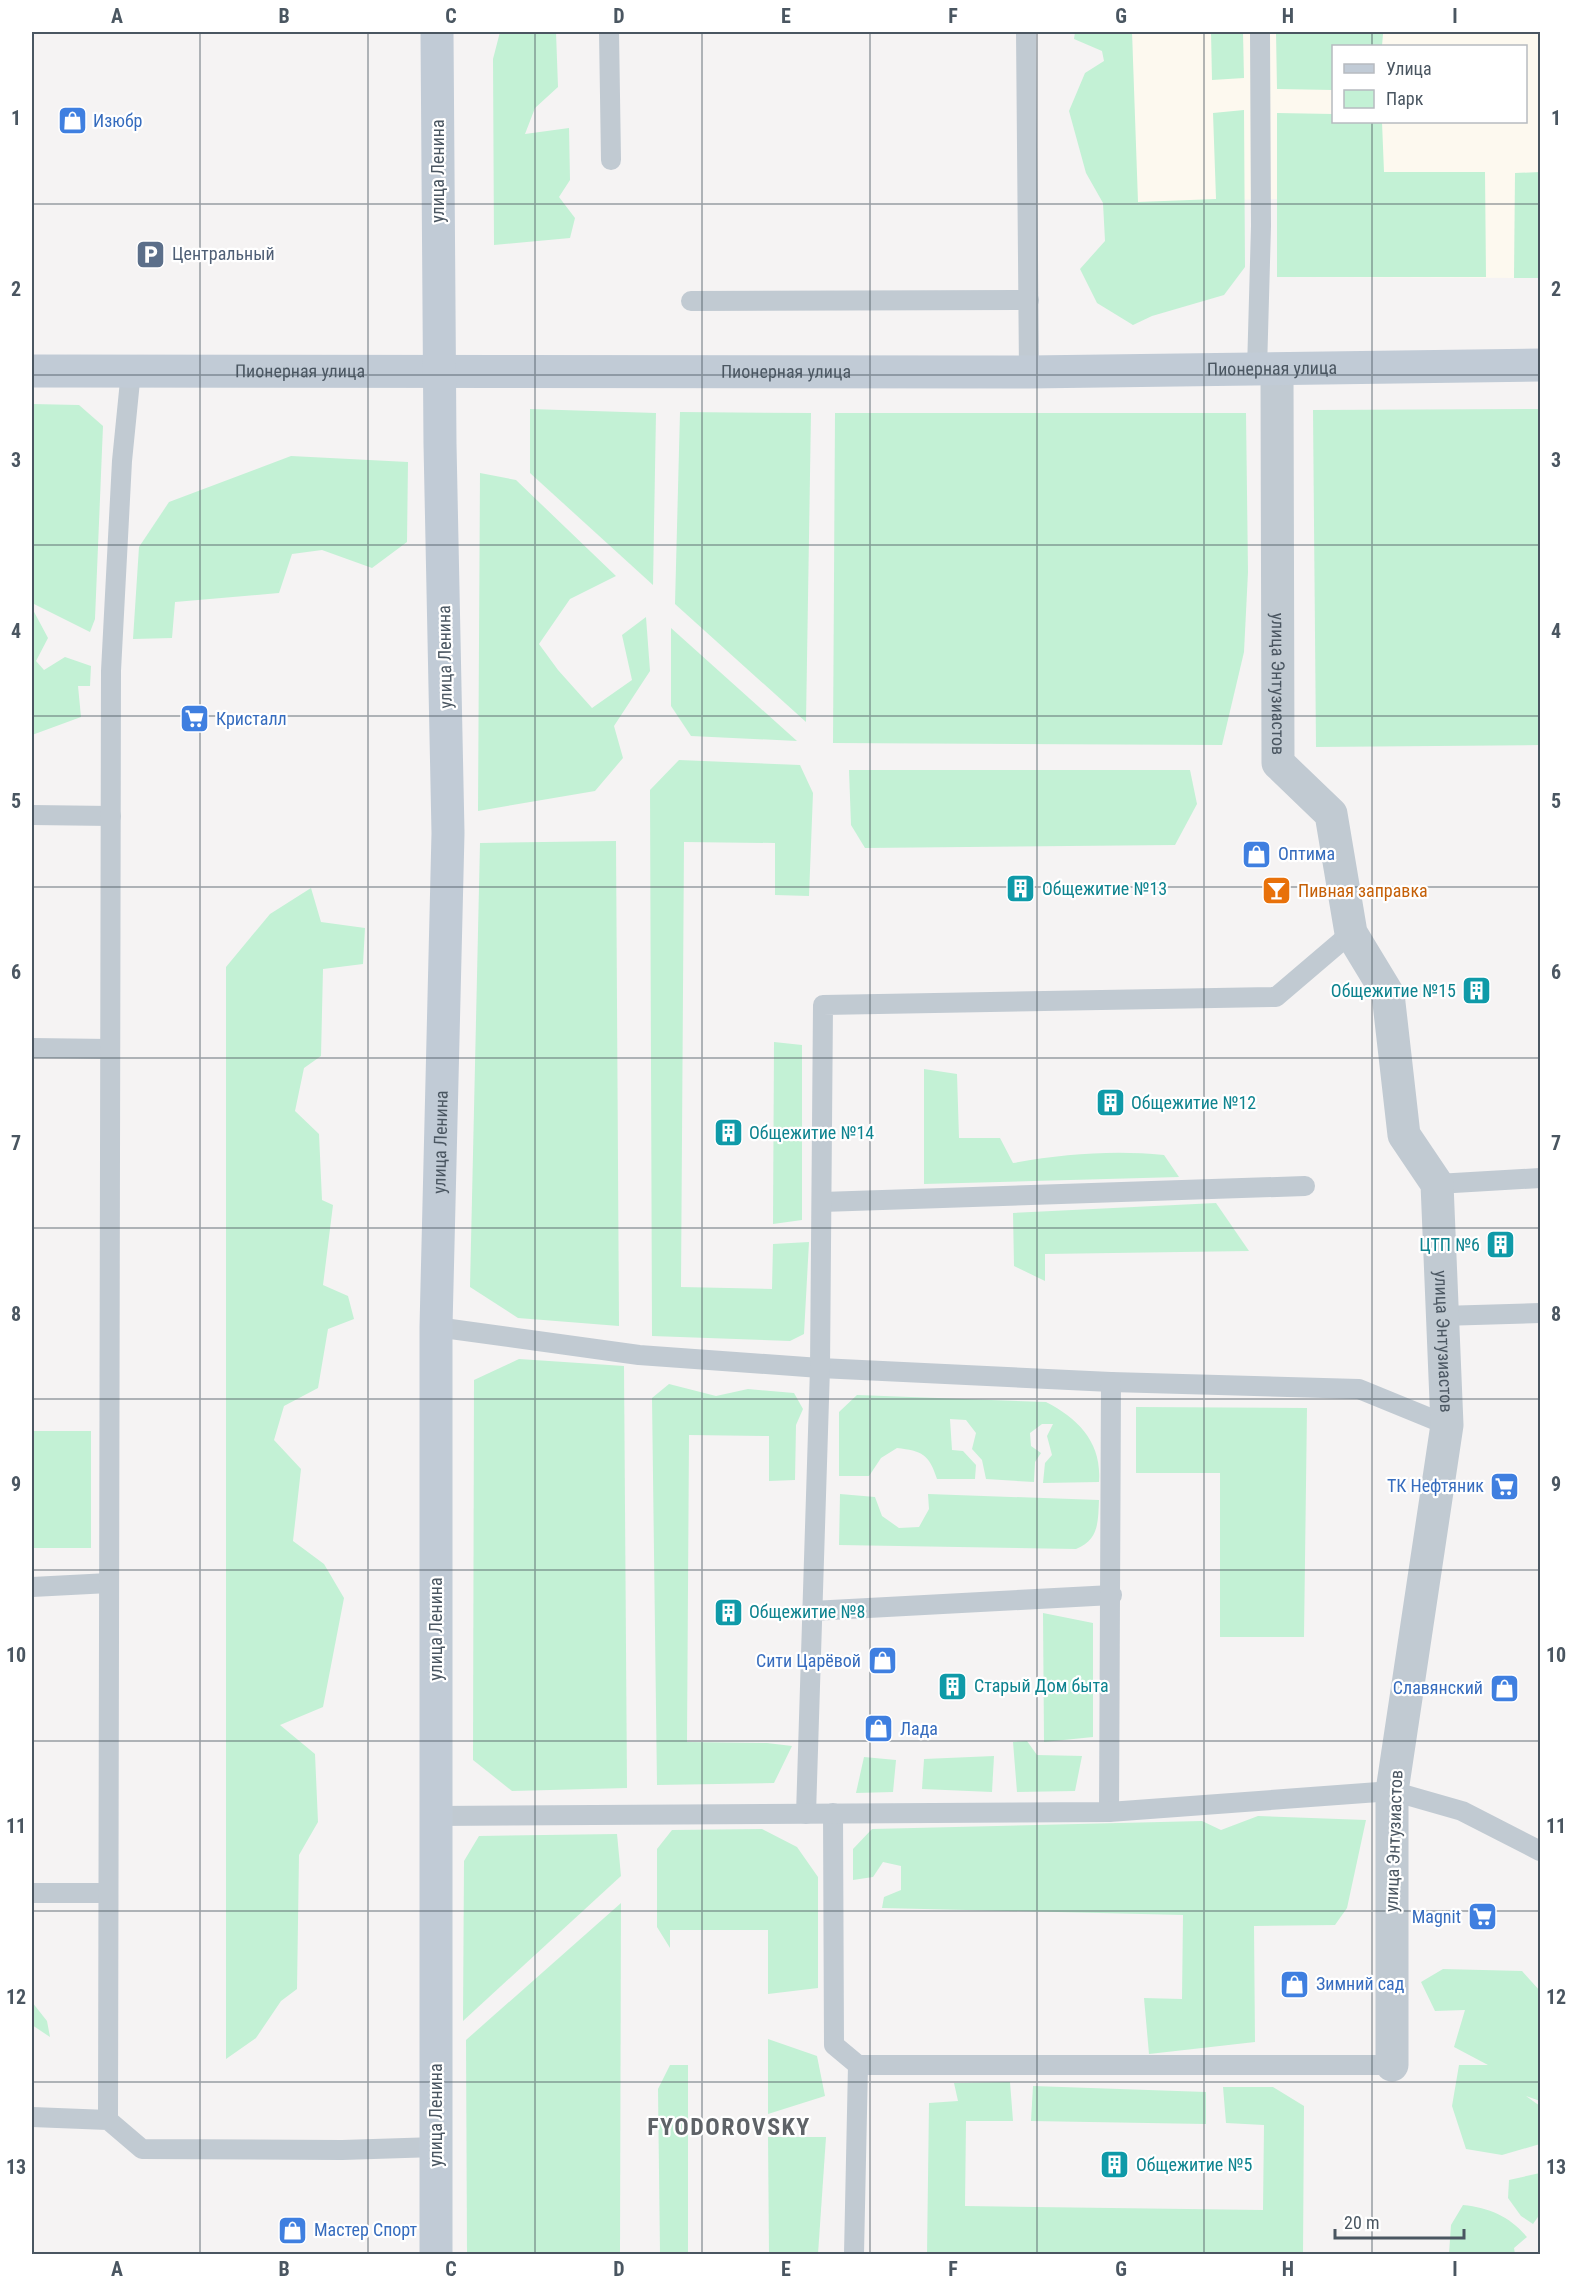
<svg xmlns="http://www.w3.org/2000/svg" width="1572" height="2286" font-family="'Roboto Condensed',sans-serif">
  <rect width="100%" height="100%" fill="#f5f3f3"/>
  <path fill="#fdf9ef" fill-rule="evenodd" d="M1132,32H1540V278L1277,277V199L1137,202ZM1334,46H1526V122H1334Z"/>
  <g fill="#c3f1d5">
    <path d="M500,32H556L558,87L535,108L525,134L569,128L570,180L559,197L575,218L570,238L494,245L493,59Z"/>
    <path d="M1075,32H1132L1138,202L1216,199L1213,113L1244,110L1245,267L1224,295L1152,316L1133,325L1097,303L1080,269L1105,241L1103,203L1086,173L1069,111L1085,73L1104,61L1102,51L1074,39Z"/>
    <path d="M1211,32H1243L1244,78L1212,80Z"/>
    <path d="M1276,32H1422L1383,34L1382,46H1334L1333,90L1277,89Z"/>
    <path d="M1277,113L1333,114L1334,122H1382L1384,172H1485L1486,277H1277Z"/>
    <path d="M1540,172V278H1514L1515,173Z"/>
    <path d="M32,404L79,405L103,426L95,619L90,632L32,603Z"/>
    <path d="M530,409L656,413L653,585L530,473Z"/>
    <path d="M1540,409V745L1316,747L1313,410Z"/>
    <path d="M680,412L811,413L806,722L675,604Z"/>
    <path d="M835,413H1246L1248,572L1244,652L1222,745L833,743Z"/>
    <path d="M291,456L408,462L407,542L372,568L322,550L292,554L279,593L175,602L172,638L133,639L139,547L169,502Z"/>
    <path d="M480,473L516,480L616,576L570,599L539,644L558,670L592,708L632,680L622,635L646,617L650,671L614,726L623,758L595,791L478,811Z"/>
    <path d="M32,608L48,638L36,661L44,670L65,657L91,666L90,686H78L81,717L32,735Z"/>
    <path d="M671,628L797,741L691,736L671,706Z"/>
    <path d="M679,760L800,765L813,793L809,896L775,895V843L684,842L681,1287L772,1289L773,1244L809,1242L804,1334L790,1341L652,1336L650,790Z"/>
    <path d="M849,770H1190L1197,804L1175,845L865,848L851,825Z"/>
    <path d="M616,841L619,1326L518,1318L470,1287L480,843Z"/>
    <path d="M311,888L321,922L365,928L363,964L323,969L321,1056L304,1068L295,1111L319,1134L322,1200L333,1205L323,1285L348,1296L354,1319L328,1329L318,1388L284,1406L274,1440L301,1469L293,1541L324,1564L344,1598L323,1707L280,1725L315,1754L318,1822L299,1855L297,1989L281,2001L256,2038L226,2059V967L270,914Z"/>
    <path d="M774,1042L802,1045V1220L773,1224Z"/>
    <path d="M924,1069L957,1074L959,1138H1000L1013,1163C1064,1154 1113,1150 1164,1155L1179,1177L924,1184Z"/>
    <path d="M1216,1203L1249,1251L1045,1254V1281L1014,1266L1013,1213Z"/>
    <path d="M519,1359L624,1366L627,1788L512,1791L473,1760L474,1380Z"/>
    <path d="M669,1384L716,1396L748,1389L794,1393L803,1409L796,1425L795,1480L769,1481V1436L689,1435L687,1742L767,1743L792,1746L774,1783L657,1785L652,1398Z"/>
    <path d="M857,1395L1046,1402C1079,1419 1102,1443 1099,1482L1043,1483L1045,1463L1052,1455L1047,1436L1053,1424H1042L1030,1433L1031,1446L1041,1453L1035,1462L1034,1482L986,1479L982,1460L972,1449L976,1433L966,1420L950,1419L952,1450L963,1451L976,1465L975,1479H937C929,1454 922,1451 897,1448L881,1458L869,1476H839V1412Z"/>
    <path d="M1136,1407L1307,1408L1304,1637H1220V1473H1136Z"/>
    <rect x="32" y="1431" width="59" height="117"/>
    <path d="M840,1494L875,1497L882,1516L899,1528L919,1527L929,1509L928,1494L1099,1500C1098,1522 1099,1540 1076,1549L839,1545Z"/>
    <path d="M1043,1613L1093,1623V1737L1044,1742Z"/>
    <path d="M1027,1741L1037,1755L1082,1756L1075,1791L1017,1792L1013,1742Z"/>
    <path d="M994,1756L992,1792L922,1789L924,1759Z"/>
    <path d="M864,1757L896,1760L893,1792L856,1793Z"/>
    <path d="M1258,1816L1366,1820L1347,1908L1335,1925L1254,1926L1255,2042L1149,2054L1144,1998L1182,1999L1183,1915L882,1908L884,1897L901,1890V1866L883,1862L873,1877L853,1880V1849L872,1829L1202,1821L1221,1830Z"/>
    <path d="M762,1829L797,1847L818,1877V1988L768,1994V1930H670V1948L657,1927V1849L672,1830Z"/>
    <path d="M617,1834L621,1876L463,2021L464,1861L479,1836Z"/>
    <path d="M621,1903L620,2254H467L466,2040Z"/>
    <path d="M1443,1969L1522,1971L1540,1991V2101L1526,2096L1540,2106V2144L1502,2155L1466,2149L1452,2106L1459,2065H1488L1454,2047L1465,2010L1435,2011L1421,1982Z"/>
    <path d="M32,2002L47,2021L50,2037L32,2025Z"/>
    <path d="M768,2039L817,2056L825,2096L768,2114Z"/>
    <path d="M670,2065H688V2254H660L658,2089Z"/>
    <path d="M1010,2082L1013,2121H966L965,2206L1263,2210L1264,2125L1226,2123L1223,2087H1273L1304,2106L1303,2254H927L929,2103L958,2101L954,2083Z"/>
    <path d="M1033,2086L1206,2092V2124L1031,2121Z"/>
    <path d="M768,2137H826L818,2254H769Z"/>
    <path d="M1540,2173V2214L1533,2224L1521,2216L1508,2198L1509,2180Z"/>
    <path d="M1463,2205C1490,2208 1509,2216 1527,2237L1514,2248L1515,2254H1449L1451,2225Z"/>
  </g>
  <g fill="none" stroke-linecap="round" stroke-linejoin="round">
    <g stroke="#c1cad2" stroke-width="20">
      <path d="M609,32L611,160"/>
      <path d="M1026,32L1029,372"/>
      <path d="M691,301L1029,300"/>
      <path d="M1257,370L1261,226L1260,32"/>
      <path d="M32,815L111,816"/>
      <path d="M32,1048L110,1049"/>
      <path d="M1437,1184L1540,1178"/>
      <path d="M822,1202L1305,1186"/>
      <path d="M1441,1316L1540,1313"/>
      <path d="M436,1327L639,1355L820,1368L1111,1382L1359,1389L1447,1425"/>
      <path d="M32,1587L109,1583"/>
      <path d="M812,1611L1112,1595"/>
      <path d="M1109,1812L1111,1382"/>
      <path d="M833,1813L834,2045L858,2065H1392"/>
      <path d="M806,1814L820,1368L823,1005L1276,997L1351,933"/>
      <path d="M436,1816L1109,1812L1392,1791L1462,1811L1540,1851"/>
      <path d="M32,1893H108"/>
      <path d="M32,2117L108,2120L142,2149L342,2150L436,2147"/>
      <path d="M108,2120L111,671L122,461L131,371"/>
      <path d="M854,2254L858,2065"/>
    </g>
    <path stroke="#c1cad2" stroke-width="33" id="s1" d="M1277,370L1278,763L1331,814L1351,933L1388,994L1404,1135L1437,1184L1447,1425L1392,1791V2065"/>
    <g stroke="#c1cbd6" stroke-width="33">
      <path id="s2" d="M32,371L1029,372L1540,365"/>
      <path id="s3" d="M436,2254V1327L448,833L440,444L437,32"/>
    </g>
  </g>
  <path fill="none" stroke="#4a5661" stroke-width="1.5" stroke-opacity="0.55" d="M200,32V2254M368,32V2254M535,32V2254M702,32V2254M870,32V2254M1037,32V2254M1204,32V2254M1372,32V46M1372,122V2254M32,204H1540M32,375H1540M32,545H1540M32,716H1540M32,887H1540M32,1058H1540M32,1228H1540M32,1399H1540M32,1570H1540M32,1741H1540M32,1911H1540M32,2082H1540"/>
  <defs>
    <symbol id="shop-square" viewBox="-11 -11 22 22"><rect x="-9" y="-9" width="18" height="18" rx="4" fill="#3f7fe0" stroke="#fff"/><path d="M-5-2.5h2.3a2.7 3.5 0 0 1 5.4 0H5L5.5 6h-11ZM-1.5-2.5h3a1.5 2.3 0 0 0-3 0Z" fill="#fff"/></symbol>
    <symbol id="parking-square" viewBox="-11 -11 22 22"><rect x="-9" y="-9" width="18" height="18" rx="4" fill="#5c6f8a" stroke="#fff"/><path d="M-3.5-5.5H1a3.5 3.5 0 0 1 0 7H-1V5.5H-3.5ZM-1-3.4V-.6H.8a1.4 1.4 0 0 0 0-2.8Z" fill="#fff"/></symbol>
    <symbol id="supermarket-square" viewBox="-11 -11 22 22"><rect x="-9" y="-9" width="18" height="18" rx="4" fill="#3f7fe0" stroke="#fff"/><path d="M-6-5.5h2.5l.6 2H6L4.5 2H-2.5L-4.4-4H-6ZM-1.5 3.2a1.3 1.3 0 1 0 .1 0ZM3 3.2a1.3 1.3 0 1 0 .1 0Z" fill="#fff"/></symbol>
    <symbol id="building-square" viewBox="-11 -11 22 22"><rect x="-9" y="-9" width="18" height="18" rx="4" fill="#0f9aa8" stroke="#fff"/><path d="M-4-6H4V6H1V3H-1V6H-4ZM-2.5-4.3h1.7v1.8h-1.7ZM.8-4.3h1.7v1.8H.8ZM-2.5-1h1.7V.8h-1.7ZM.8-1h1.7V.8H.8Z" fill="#fff"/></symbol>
    <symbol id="bar-square" viewBox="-11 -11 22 22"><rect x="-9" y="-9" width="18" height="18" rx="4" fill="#e8710a" stroke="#fff"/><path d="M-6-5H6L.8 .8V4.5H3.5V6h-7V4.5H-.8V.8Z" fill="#fff"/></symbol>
  </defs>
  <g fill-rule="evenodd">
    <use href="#shop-square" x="56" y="104" width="33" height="33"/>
    <use href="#parking-square" x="134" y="238" width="33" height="33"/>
    <use href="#supermarket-square" x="178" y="702" width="33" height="33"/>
    <use href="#shop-square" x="1240" y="838" width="33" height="33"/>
    <use href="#building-square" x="1004" y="872" width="33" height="33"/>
    <use href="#bar-square" x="1260" y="874" width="33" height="33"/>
    <use href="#building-square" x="1460" y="974" width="33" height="33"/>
    <use href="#building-square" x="1094" y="1086" width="33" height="33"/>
    <use href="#building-square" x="712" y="1116" width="33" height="33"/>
    <use href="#building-square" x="1484" y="1228" width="33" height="33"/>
    <use href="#supermarket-square" x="1488" y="1470" width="33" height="33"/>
    <use href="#building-square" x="712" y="1596" width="33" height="33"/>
    <use href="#shop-square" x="866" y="1644" width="33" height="33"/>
    <use href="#building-square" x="936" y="1670" width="33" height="33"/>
    <use href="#shop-square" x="1488" y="1672" width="33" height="33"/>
    <use href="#shop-square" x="862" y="1712" width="33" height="33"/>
    <use href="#supermarket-square" x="1466" y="1900" width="33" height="33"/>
    <use href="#shop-square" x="1278" y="1968" width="33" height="33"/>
    <use href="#building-square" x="1098" y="2148" width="33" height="33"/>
    <use href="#shop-square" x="276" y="2214" width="33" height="33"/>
  </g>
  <g text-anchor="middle" stroke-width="4.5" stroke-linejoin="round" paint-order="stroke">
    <g font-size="18" fill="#366cbe" stroke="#fff" text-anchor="start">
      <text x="93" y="127">Изюбр</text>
      <text x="216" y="725">Кристалл</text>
      <text x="1278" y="860">Оптима</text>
      <text x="1484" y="1492" text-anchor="end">ТК Нефтяник</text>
      <text x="861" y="1667" text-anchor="end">Сити Царёвой</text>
      <text x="1483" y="1694" text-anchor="end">Славянский</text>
      <text x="900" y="1735">Лада</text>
      <text x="1461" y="1923" text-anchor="end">Magnit</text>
      <text x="1316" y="1990">Зимний сад</text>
      <text x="314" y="2236">Мастер Спорт</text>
    </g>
    <g font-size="18" fill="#4a5661" stroke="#fff">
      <text transform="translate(438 171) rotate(-90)" y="6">улица Ленина</text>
      <text dy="6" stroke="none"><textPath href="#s2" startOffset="1240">Пионерная улица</textPath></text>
      <text dy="6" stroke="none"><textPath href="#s2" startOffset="268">Пионерная улица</textPath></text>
      <text dy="6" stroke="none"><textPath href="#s2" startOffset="754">Пионерная улица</textPath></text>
      <text transform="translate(445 657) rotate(-91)" y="6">улица Ленина</text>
      <text dy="6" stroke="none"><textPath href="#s1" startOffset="314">улица Энтузиастов</textPath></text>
      <text dy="6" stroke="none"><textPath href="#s3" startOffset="1112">улица Ленина</textPath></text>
      <text dy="6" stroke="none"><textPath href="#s1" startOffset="1017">улица Энтузиастов</textPath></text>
      <text transform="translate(436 1629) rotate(-90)" y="6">улица Ленина</text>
      <text transform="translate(1394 1841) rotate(-88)" y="6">улица Энтузиастов</text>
      <text transform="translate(436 2115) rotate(-90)" y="6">улица Ленина</text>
    </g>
    <g font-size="18" fill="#4e5e75" stroke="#fff" text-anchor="start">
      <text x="172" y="260">Центральный</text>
    </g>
    <g font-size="18" fill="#0d838f" stroke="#fff" text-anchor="start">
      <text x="1042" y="895">Общежитие №13</text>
      <text x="1456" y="997" text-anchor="end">Общежитие №15</text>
      <text x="1131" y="1109">Общежитие №12</text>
      <text x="749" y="1139">Общежитие №14</text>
      <text x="1480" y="1251" text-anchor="end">ЦТП №6</text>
      <text x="749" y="1618">Общежитие №8</text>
      <text x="974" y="1692">Старый Дом быта</text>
      <text x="1136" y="2171">Общежитие №5</text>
    </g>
    <g font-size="18" fill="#c56008" stroke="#fff" text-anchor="start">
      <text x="1298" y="897">Пивная заправка</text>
    </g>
    <g font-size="24" font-weight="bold" letter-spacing="1.5" fill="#5f6368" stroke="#fff">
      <text x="729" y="2135">FYODOROVSKY</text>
    </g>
  </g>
  <rect width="1572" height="2286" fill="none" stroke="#ffffff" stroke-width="66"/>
  <rect x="1332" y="45" width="195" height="78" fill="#ffffff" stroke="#b7bbc0" stroke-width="1.5"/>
  <rect x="1344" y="64" width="30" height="9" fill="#c1cbd6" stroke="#b7bbc0" stroke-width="1.5"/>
  <text x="1386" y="75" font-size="18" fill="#4a5661">Улица</text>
  <rect x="1344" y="90" width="30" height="18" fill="#c3f1d5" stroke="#b7bbc0" stroke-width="1.5"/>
  <text x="1386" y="105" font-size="18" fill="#4a5661">Парк</text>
  <path d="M1335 2229v9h129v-9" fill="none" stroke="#4a5661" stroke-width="3"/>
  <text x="1344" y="2229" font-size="18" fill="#4a5661" stroke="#ffffff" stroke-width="4.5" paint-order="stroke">20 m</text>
  <rect x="33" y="33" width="1506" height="2220" fill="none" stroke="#4a5661" stroke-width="2"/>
  <g font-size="20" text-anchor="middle" font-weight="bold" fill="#4a5661">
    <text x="117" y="23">A</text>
    <text x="284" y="23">B</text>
    <text x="451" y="23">C</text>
    <text x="619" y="23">D</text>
    <text x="786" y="23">E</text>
    <text x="953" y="23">F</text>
    <text x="1121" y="23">G</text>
    <text x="1288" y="23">H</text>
    <text x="1455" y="23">I</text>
    <text x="16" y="125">1</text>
    <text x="1556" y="125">1</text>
    <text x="16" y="296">2</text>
    <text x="1556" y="296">2</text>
    <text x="16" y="467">3</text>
    <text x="1556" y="467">3</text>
    <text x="16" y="638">4</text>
    <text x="1556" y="638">4</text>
    <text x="16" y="808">5</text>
    <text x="1556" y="808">5</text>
    <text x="16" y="979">6</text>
    <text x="1556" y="979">6</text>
    <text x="16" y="1150">7</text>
    <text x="1556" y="1150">7</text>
    <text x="16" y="1321">8</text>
    <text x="1556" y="1321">8</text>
    <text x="16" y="1491">9</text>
    <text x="1556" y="1491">9</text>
    <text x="16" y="1662">10</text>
    <text x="1556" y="1662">10</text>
    <text x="16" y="1833">11</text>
    <text x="1556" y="1833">11</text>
    <text x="16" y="2004">12</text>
    <text x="1556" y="2004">12</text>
    <text x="16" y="2174">13</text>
    <text x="1556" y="2174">13</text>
    <text x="117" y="2276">A</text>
    <text x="284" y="2276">B</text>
    <text x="451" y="2276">C</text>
    <text x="619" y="2276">D</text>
    <text x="786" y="2276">E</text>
    <text x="953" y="2276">F</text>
    <text x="1121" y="2276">G</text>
    <text x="1288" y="2276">H</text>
    <text x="1455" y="2276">I</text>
  </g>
</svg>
